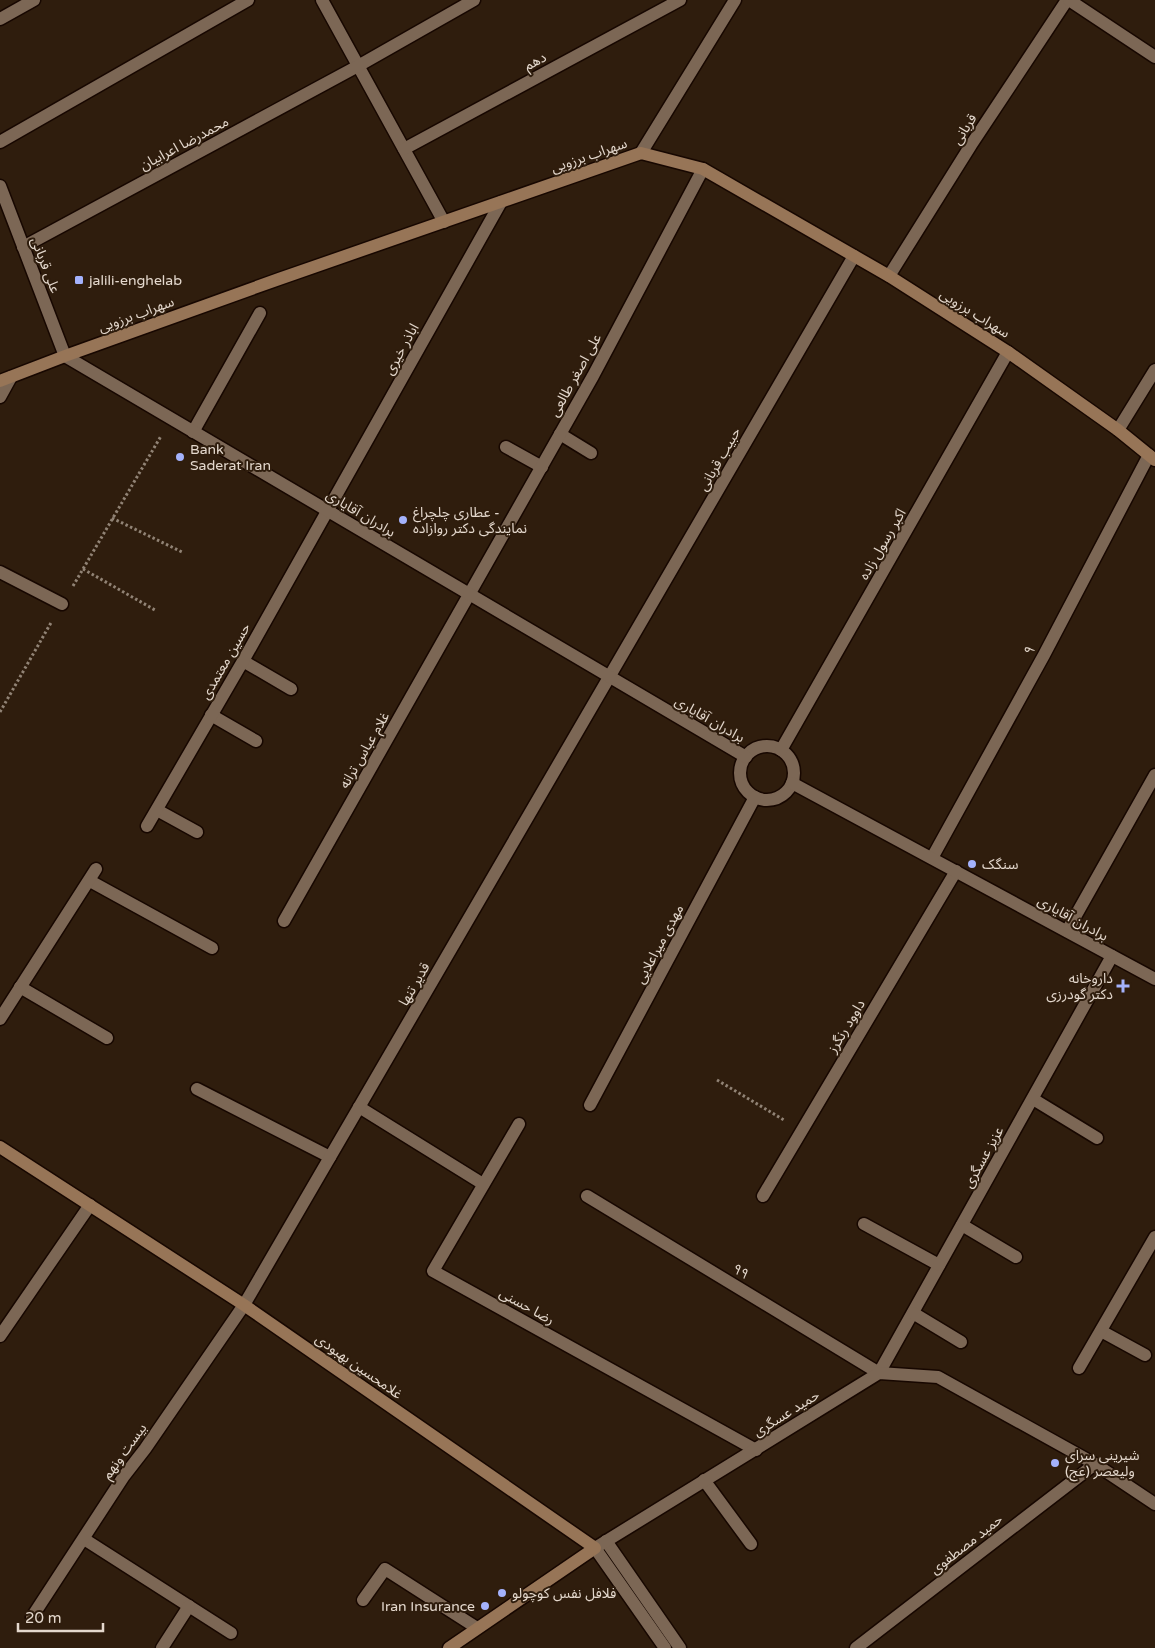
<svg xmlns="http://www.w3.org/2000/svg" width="1155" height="1648" font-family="'Varela Round','Noto Sans Arabic',sans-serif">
  <rect width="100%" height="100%" fill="#2f1d0d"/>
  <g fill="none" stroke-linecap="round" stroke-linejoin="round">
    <defs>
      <g id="minor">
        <path d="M322,0L444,222"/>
        <path d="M0,19L34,0"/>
        <path d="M0,142L248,0"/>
        <path d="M404,149L680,0"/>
        <path d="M641,153L735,0"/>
        <path d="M23,247L358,66L474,0"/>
        <path d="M889,276L971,145L1067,0"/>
        <path d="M0,397L11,377"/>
        <path d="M1118,430L1155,370"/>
        <path d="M193,432L260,313"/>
        <path d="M560,434L591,453"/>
        <path d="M506,447L542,467"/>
        <path d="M0,572L62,604"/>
        <path d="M243,661L291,689"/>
        <path d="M211,715L256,741"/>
        <circle cx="767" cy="773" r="27"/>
        <path d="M781,750L1008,352"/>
        <path d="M157,810L197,832"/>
        <path d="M147,826L243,661L501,202"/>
        <path d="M932,858L1044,655L1149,455"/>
        <path d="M90,881L212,948"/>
        <path d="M284,921L593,376L703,169"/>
        <path d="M1067,931L1155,775"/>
        <path d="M20,987L107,1038"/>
        <path d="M0,1019L96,869"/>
        <path d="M197,1089L330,1157"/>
        <path d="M1033,1099L1097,1138"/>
        <path d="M590,1105L755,797"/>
        <path d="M359,1107L483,1184"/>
        <path d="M519,1124L433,1271L756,1450"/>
        <path d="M587,1196L879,1373L1112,956"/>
        <path d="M763,1196L956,871"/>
        <path d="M864,1224L939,1265"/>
        <path d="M962,1225L1016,1257"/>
        <path d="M913,1313L961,1342"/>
        <path d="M1101,1331L1145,1355"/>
        <path d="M0,1336L90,1205"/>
        <path d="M1079,1368L1155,1237"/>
        <path d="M704,1480L751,1544"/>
        <path d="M84,1539L231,1633"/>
        <path d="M606,1541L680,1648"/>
        <path d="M595,1548L665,1648"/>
        <path d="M363,1600L385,1569L477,1628"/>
        <path d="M32,1617L124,1476L145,1449L244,1305L854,256"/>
        <path d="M162,1648L189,1606"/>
        <path d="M856,1648L1095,1464"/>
      </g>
      <g id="tertiary">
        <path d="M1069,0L1155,57"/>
        <path d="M0,186L65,356L746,757"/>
        <path d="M792,783L1155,979"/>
        <path d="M595,1548L879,1373L938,1377L1095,1464L1155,1504"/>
      </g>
      <g id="secondary">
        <path d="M0,381L65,356L279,279L641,153L703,169L889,276L1008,352L1118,430L1155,460"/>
        <path d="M0,1147L244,1305L595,1548L449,1648"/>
      </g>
    </defs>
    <use href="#minor" stroke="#170700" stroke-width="15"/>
    <use href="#tertiary" stroke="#170700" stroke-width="15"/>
    <use href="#secondary" stroke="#170700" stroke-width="15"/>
    <g stroke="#918375" stroke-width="3" stroke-dasharray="2.5 2.5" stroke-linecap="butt">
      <path d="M112,518L182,552"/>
      <path d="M83,569L155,610"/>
      <path d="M73,586L161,436"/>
      <path d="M0,712L52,621"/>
      <path d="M717,1080L784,1120"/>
    </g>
    <use href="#minor" stroke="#7c6755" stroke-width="12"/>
    <use href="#tertiary" stroke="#7c6755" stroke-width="12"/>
    <use href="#secondary" stroke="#977557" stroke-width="12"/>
  </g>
  <g fill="#a4b2fc" stroke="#2f1d0d" stroke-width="2">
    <rect x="74" y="275" width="10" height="10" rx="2.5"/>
    <circle cx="180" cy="457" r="5"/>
    <circle cx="403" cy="520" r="5"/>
    <circle cx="972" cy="864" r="5"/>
    <path d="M1120.5 978.5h5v5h5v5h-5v5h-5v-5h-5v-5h5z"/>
    <circle cx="1055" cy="1463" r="5"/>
    <circle cx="502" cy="1593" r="5"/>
    <circle cx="485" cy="1606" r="5"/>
  </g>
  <g text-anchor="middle" stroke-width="4" stroke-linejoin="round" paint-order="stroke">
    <g font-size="14" fill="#e4d8cd" stroke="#2f1d0d">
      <text transform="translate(535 61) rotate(-28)" y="5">دهم</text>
      <text transform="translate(964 129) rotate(-57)" y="5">قربانی</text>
      <text transform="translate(184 143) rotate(-28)" y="5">محمدرضا اعرابیان</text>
      <text transform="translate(589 155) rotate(-19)" y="5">سهراب برزویی</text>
      <text transform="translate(46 265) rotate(69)" y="5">علی قربانی</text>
      <text transform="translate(975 313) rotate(32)" y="5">سهراب برزویی</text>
      <text transform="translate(136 314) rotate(-20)" y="5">سهراب برزویی</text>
      <text transform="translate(401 349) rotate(-61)" y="5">اباذر خیری</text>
      <text transform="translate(575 375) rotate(-61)" y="5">علی اصغر طالعی</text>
      <text transform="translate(719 459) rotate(-60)" y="5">حبیب قربانی</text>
      <text transform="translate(361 513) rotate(31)" y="5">برادران آقایاری</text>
      <text transform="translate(882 544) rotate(-60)" y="5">اکبر رسول زاده</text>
      <text transform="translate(1029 650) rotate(-61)" y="5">۹</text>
      <text transform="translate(225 661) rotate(-60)" y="5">حسین معتمدی</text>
      <text transform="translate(710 719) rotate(30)" y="5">برادران آقایاری</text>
      <text transform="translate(364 750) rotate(-60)" y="5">غلام عباس ترانه</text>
      <text transform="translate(1073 918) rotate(29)" y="5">برادران آقایاری</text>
      <text transform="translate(659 944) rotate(-62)" y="5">مهدی میراعلایی</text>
      <text transform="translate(414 984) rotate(-60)" y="5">قدیر تنها</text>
      <text transform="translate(846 1026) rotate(-59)" y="5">داوود رنگرز</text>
      <text transform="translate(983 1157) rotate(-61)" y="5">عزیز عسگری</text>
      <text transform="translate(741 1271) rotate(31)" y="5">۹۹</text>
      <text transform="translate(527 1306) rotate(29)" y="5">رضا حسنی</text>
      <text transform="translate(359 1366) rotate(35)" y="5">غلامحسین بهبودی</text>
      <text transform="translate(786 1413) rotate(-32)" y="5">حمید عسگری</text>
      <text transform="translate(124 1451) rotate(-54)" y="5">بیست ونهم</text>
      <text transform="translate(966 1544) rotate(-38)" y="5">حمید مصطفوی</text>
    </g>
    <g font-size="14" fill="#e4d8cd" stroke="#2f1d0d" text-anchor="start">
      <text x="89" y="285">jalili-enghelab</text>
      <text x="190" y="454">Bank<tspan x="190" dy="16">Saderat Iran</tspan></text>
      <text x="413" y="517">عطاری چلچراغ -<tspan x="413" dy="16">نمایندگی دکتر روازاده</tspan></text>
      <text x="982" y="869">سنگک</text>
      <text x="1113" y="983" text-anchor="end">داروخانه<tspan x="1113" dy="16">دکتر گودرزی</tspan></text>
      <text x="1065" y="1460">شیرینی سرای<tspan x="1065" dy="16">ولیعصر (عج)</tspan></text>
      <text x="512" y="1598">فلافل نفس کوچولو</text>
      <text x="475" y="1611" text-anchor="end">Iran Insurance</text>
    </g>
  </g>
  <path d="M18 1623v8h85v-8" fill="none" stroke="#e4d8cd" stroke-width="2.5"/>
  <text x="25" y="1623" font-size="15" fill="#e4d8cd" stroke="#2f1d0d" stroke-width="4" paint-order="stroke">20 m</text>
</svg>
